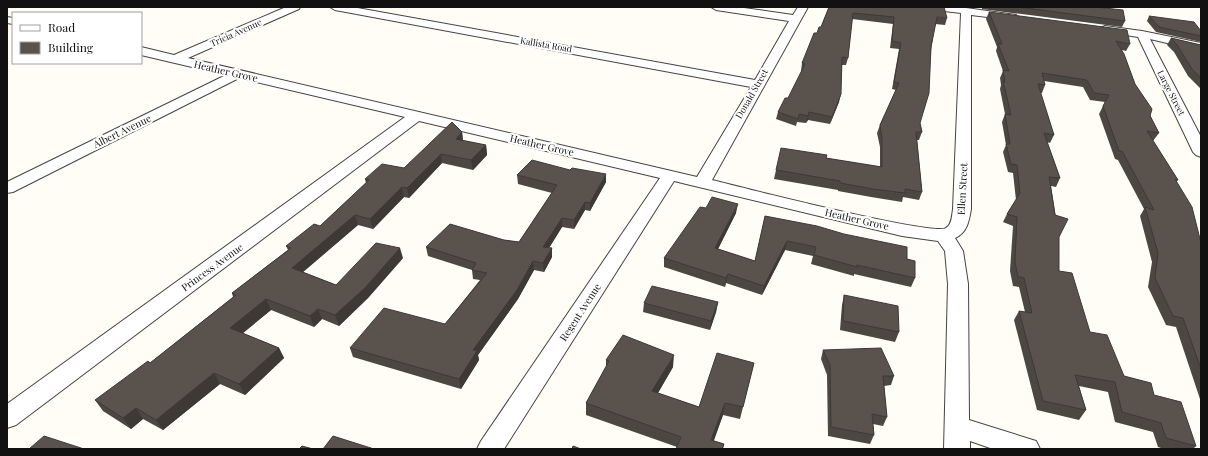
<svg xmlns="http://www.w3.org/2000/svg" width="1208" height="456" font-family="'Playfair Display',serif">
  <rect width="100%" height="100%" fill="#fffdf5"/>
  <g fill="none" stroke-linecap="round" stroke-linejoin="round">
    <defs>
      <g id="street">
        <path d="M286,7H300L299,9L188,58L697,177L751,87L335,10L330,7H352L755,80L789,21L716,10L711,7H737L793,15L798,7H808L712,180C740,187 933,236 946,228C952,225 952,215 953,209L961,13L935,10L930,7H959L1016,15L1017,17L1016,19L1012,20L971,15V209C969,221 967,233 955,238L963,251L968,284L969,420L1036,441L1040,449H993L970,441V449H944L948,284L945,251L938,241L902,236L674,181L504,449H477L481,441L660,178L419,121L16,425L7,428V404L405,117L239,78L13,192L7,193V182L226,75L141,55V47L174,55Z"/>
        <path d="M7,17L13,18V24L7,23Z"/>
        <path d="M1105,26L1142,31L1201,43V51L1150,39L1201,137V157L1196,155L1193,152L1138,37L1101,31L1099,29Z"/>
      </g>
    </defs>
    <use href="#street" stroke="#444" stroke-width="2"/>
    <use href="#street" fill="#fff" fill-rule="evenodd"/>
  </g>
  <g fill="#4d4742">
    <path d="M829,7L947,18L945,25L935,24L920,123L922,132L919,140H917L922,192L919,200L903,197L902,202L871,197L838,191V190L774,179L776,170L826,158L880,167V147L877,133L880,125L896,90L892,89L899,49L890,48L893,24L852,19L848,58L846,65H842L839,102L830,124L808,120L806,123L797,122L796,126L776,119L778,112L788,98L802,71H801L802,63L821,27Z"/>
    <path d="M982,7H1107L1104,8L1125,21L1122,27L982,9Z"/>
    <path d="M989,12L1130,44L1126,51L1122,50L1135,84L1159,133L1153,141L1178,180L1176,182L1201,243V402L1176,327L1166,325L1148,287L1152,262L1140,216L1144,209L1118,160L1115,159L1099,114L1105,102L1090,100L1083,87L1044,81L1045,85L1042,93H1040L1054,135L1050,143L1047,142L1060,178L1056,187L1051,186L1059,237V271L1090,332L1124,376L1154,395L1196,446L1193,449H1164L1158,447L1153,432L1115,422L1108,392L1079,386L1086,410L1079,420L1037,410L1014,320L1019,311L1025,312L1019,287L1013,286L1010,271L1013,226L1003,222L1007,214L1016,200L1013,173L1008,172L1003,152L1006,145L1002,122L1005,114L1000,89L1001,85L1000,78L1003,71L996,51L997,47L986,19Z"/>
    <path d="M1149,16L1201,31V42L1156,32L1147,21Z"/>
    <path d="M1171,38L1201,45V89L1188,76L1174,52L1167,45Z"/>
    <path d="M462,132L463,141L486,145L487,155L473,170L442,163L409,198L404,197L373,229L358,225L303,272L336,285L403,258L368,298L339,326L322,319L314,327L271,310L242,333L279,348L284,358L245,395L220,384L163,430L143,419L131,429L103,411L95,400L150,363L233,297L232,293L288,250L286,246L320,226L366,183L365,179L404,168Z"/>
    <path d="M517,175L606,182L590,211L585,210L574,229L562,227L549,248H552V257L544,272L534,270L518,299L478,355L479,360L461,389L353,357L350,348L445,324L480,280L473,279L472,270L428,256L426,247L504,240L519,242L552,193L518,184Z"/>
    <path d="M706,208L736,213L718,249L755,261L765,216L907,259L915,278L911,287L854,274V276L811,264L813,256L785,250L762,295L726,283L725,287L664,267V258Z"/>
    <path d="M844,295L899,332L895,342L840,330L842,305Z"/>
    <path d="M718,302L716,312L710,330L643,312L644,303Z"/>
    <path d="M823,350L894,376L891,385L884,386L887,417L883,426L873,424L874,435L870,444L828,436L827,375L821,359Z"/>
    <path d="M606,360L673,367L658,393L699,407L754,363L740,419L723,415L713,441L724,444L723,449H676L677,447L586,415V403L606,367Z"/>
  </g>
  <g fill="#3f3936">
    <path d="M841,94L839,102L830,124L832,117Z"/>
    <path d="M809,112L808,120L806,123L808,116Z"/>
    <path d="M462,132L463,141L456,139Z"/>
    <path d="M486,145L487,155L473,170L471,160Z"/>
    <path d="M441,154L442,163L409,198L407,188Z"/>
    <path d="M606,174V182L590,211V203Z"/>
    <path d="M402,187L404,197L373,229L370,219Z"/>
    <path d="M585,202V210L574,229V220Z"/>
    <path d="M738,204L736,213L714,257L715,248Z"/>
    <path d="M355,215L358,225L296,278L292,268Z"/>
    <path d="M562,218V227L544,256L543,247Z"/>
    <path d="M787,241L785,250L762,295L764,286Z"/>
    <path d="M400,248L403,258L368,298L339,326L335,315Z"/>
    <path d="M552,248V257L544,272L543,263Z"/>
    <path d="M533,261L534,270L518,299L478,355L479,360L461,389L459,379L473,350Z"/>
    <path d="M728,274L726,283L725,287L726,278Z"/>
    <path d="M266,299L271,310L236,339L230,328Z"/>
    <path d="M718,302L716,312L710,330L711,321Z"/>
    <path d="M318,309L322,319L314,327L310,316Z"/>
    <path d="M279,348L284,358L245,395L239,384Z"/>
    <path d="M674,355L673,367L652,403V391Z"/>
    <path d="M214,373L220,384L163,430L156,420Z"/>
    <path d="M725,403L723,415L711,449V440Z"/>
    <path d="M136,408L143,419L131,429L123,418Z"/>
  </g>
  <g fill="#5a524d" stroke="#3f3936">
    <path d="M829,7H944L947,18L937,17L931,47L929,93L920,123L922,132H916L922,192L905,189V193L873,189L840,183V181L776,170L781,148L827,155L826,158L882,167V139L880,125L899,83L894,82L901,43L892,41L894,17L853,13L848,58L842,57L841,94L832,117L809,112L808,116L799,114L798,119L778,112L785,98H788L805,64L802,63L814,33H817L819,27H821Z"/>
    <path d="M1018,7H1095L1123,10L1125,21Z"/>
    <path d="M989,12L1127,30L1130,44L1116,41L1124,54L1135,84L1152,109L1150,116L1159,133L1147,131L1178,180L1175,179L1192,207L1201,243V369L1183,318L1173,316L1155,278L1158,253L1145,207L1154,210L1122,151H1119L1103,106L1109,95L1094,93L1087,80L1042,73L1045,85L1038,84L1054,135L1044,133L1060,178L1049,177L1055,215L1068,219L1059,237V271L1072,273L1090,332L1107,335L1124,376L1151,383L1154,395L1181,402L1196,446L1166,438L1161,423L1122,412L1115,382L1075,375L1086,410L1043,401L1019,311L1032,313L1024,278L1018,277L1015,262L1017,217L1007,214L1020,193L1017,165L1011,164L1006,144H1010L1005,114L1011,115L1003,81L1005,82L1003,70L1009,71L998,44H1002Z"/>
    <path d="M1149,16L1194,22L1201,31V36L1159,27Z"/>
    <path d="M1171,38L1201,45V78L1192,69L1177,45Z"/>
    <path d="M452,122L462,132L456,139L486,145L471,160L441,154L407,188L402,187L370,219L355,215L292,268L336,285L376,243L400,248L365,288L335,315L318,309L310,316L266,299L230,328L279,348L239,384L214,373L156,420L136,408L123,418L95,400L148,361L150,363L236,295L232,293L291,248L286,246L314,224L320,226L369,180L365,179L382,164L404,168Z"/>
    <path d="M532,160L570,170L572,168L606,174L590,203L585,202L574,220L562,218L543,247L552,248L543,263L533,261L517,290L473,350L477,351L459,379L350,348L384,308L445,324L487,273L472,270L476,263L426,247L450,224L504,240L519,242L557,185L517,175Z"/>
    <path d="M712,197L738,204L715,248L755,261L765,216L817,226L844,234L907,247V259L915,261V278L857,265V267L814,255L816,247L787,241L764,286L728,274L726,278L664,258L700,207L706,208Z"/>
    <path d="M652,286L718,302L711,321L644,303Z"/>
    <path d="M844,295L898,306L899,332L843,321Z"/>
    <path d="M623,335L674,355L652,391L699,407L717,353L754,363L743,407L725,403L711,440L724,444L722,449H676L681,437L586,403L609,361L606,360Z"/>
    <path d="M881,348L894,376H883L887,417L872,414L874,435L831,427L830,365L823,350Z"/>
    <path d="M44,436L84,449H29Z"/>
    <path d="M333,436L374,449H323Z"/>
    <path d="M302,446L313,449H299Z"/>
    <path d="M573,446L581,449H572Z"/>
  </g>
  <g text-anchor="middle" stroke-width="4" stroke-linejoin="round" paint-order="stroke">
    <g font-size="9" fill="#111" stroke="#fff">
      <text transform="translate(236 33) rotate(-24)" y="3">Tricia Avenue</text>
      <text transform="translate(546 45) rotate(10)" y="3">Kallista Road</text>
      <text transform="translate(1171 93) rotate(63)" y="3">Large Street</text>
      <text transform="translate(752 94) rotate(-60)" y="3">Donald Street</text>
    </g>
    <g font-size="10" fill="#111" stroke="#fff">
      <text transform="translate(226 71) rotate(13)" y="4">Heather Grove</text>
      <text transform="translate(122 131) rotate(-26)" y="4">Albert Avenue</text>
      <text transform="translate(542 145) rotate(13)" y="4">Heather Grove</text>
      <text transform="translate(962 189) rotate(-87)" y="4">Ellen Street</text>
      <text transform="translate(857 219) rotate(13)" y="4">Heather Grove</text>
      <text transform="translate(212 267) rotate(-36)" y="4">Princess Avenue</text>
      <text transform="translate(580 312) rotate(-57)" y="4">Regent Avenue</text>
    </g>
  </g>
  <rect width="1208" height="456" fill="none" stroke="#111111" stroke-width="16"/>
  <rect x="12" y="12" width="130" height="52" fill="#ffffff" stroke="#a0a0a0"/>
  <rect x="20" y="25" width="20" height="6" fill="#ffffff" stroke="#a0a0a0"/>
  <text x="48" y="32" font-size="12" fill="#111111">Road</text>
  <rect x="20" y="42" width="20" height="12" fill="#5a524d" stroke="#a0a0a0"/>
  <text x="48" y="52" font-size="12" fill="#111111">Building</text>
</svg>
